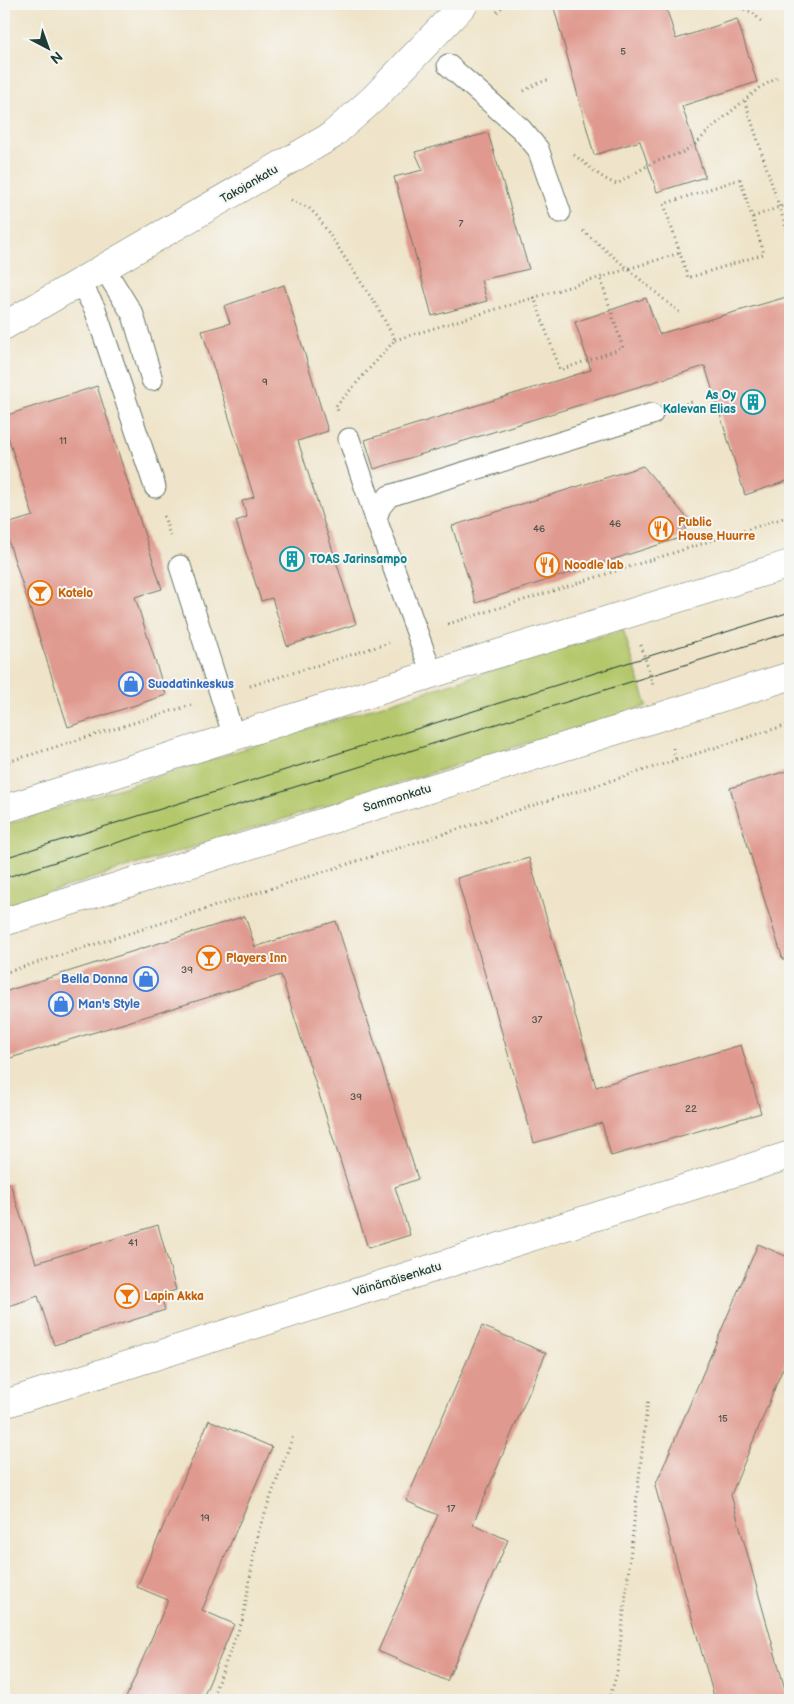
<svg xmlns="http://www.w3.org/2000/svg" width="794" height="1704" font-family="'Balsamiq Sans',sans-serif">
  <rect width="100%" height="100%" fill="#f6f6f2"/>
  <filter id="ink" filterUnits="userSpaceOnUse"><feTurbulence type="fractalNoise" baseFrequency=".02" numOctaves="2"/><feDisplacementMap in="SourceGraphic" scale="10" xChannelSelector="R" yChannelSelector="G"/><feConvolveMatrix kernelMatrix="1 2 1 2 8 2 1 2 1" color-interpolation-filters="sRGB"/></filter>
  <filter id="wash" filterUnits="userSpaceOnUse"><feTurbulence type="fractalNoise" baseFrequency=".0096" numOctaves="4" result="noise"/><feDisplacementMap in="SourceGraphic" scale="20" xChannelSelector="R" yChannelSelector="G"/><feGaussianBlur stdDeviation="1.12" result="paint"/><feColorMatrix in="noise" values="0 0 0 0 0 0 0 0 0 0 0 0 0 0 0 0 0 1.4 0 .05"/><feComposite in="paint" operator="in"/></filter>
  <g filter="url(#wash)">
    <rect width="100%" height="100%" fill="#efe4c9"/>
    <path fill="#b4c76b" stroke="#6a8250" d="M623,629L647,706L4,906V825Z"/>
    <g id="blocks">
      <g fill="#e0998e">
        <path d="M553,4H665L676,39L737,19L757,82L682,106L705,177L657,192L640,141L594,155Z"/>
        <path d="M488,133L529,269L481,280L487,301L432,316L394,177L423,170L415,152Z"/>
        <path d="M284,285L328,431L298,441L356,624L287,646L272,598L261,601L236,521L247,517L242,501L254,497L202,331L230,323L224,306Z"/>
        <path d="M790,296V480L745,495L705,366L374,469L365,440L591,370L575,322L646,298L659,334Z"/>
        <path d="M97,386L162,589L135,597L166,695L68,727L4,527V525L33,516L4,424V416Z"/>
        <path d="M643,466L688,519L683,537L476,603L452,526Z"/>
        <path d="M790,770V959L783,960L730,788Z"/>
        <path d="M529,858L596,1087L741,1045L761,1113L611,1156L602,1123L534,1143L457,878Z"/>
        <path d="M245,916L255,947L336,921L418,1179L395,1187L410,1235L368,1248L281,975L4,1060V992Z"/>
        <path d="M10,1183L36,1263L158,1225L176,1290L161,1295L165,1310L54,1345L38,1296L4,1308V1184Z"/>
        <path d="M758,1244L790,1258V1351L731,1495L788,1700H715L655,1486Z"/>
        <path d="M482,1326L546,1353L473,1524L508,1540L447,1681L378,1651L438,1515L406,1501Z"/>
        <path d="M209,1420L272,1447L202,1610L234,1624L202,1700H125L168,1600L137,1587Z"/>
      </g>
    </g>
  </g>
  <g filter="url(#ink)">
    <use href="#blocks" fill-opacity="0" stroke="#687768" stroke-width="1"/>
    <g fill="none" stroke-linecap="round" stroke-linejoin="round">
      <defs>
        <g id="service">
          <path d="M448,65L521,129L538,149L560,212"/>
          <path d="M104,268L133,315L152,380"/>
          <path d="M80,282L95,309L155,487"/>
          <path d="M349,439L376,519"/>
          <path d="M180,566L234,737"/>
          <path d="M432,674L376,519L380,507L389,496L652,414"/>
        </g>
        <path id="minor" d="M4,1404L790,1155"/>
        <path id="tertiary" d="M4,326L331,136L374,98L464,4"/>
        <g id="secondary">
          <path d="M4,809L432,674L790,564"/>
          <path d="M4,922L790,676"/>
        </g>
      </defs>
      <use href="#service" stroke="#687768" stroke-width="23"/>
      <use href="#minor" stroke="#687768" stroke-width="29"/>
      <use href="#tertiary" stroke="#687768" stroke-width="29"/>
      <use href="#secondary" stroke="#687768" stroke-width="29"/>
      <g stroke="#687768" stroke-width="3" stroke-dasharray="1 4" stroke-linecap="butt">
        <path d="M736,4L740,8L752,12L763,23"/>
        <path d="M497,12L505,4"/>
        <path d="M524,91L538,83L551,79"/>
        <path d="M745,101L790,240"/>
        <path d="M574,155C589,165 600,179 617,184L652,163L683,152L697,143L708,131L759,88L777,78"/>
        <path d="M740,179L764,254L688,278L664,204Z"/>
        <path d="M291,200L309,208L318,217L378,308L395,340L336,406L338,411"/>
        <path d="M753,217L790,203"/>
        <path d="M583,231L680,313"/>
        <path d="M534,297L560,370L623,348L600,277"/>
        <path d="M395,340L680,253"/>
        <path d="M681,405L695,401"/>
        <path d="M164,516L171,539"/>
        <path d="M448,624L790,516"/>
        <path d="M641,645L653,685"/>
        <path d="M250,686L389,643"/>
        <path d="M673,748L676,760"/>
        <path d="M4,763L191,705"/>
        <path d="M4,973L790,724"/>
        <path d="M211,1700L243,1619L258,1532L293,1436"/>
        <path d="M609,1700L617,1673L648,1398"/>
      </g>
      <use href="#service" stroke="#fff" stroke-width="21"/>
      <use href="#minor" stroke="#fff" stroke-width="28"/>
      <use href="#tertiary" stroke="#fff" stroke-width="28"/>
      <use href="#secondary" stroke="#fff" stroke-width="28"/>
      <g stroke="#1f3d34" stroke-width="1">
        <path d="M4,858L790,612"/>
        <path d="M4,878L790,632"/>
      </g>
    </g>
  </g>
  <defs>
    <symbol id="building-ring" viewBox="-11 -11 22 22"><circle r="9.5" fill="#f6f6f2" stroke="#0f9aa8" stroke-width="1.5"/><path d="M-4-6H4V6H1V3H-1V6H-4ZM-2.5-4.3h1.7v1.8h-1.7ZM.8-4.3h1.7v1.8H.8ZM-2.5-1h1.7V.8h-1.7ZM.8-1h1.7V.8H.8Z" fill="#0f9aa8"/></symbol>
    <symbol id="restaurant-ring" viewBox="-11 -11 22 22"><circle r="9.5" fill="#f6f6f2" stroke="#e8710a" stroke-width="1.5"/><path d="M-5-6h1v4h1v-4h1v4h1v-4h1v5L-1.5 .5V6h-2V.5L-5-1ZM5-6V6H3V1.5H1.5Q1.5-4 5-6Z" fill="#e8710a"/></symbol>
    <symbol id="bar-ring" viewBox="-11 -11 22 22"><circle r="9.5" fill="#f6f6f2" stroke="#e8710a" stroke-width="1.5"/><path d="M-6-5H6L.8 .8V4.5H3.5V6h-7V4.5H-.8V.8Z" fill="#e8710a"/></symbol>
    <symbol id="shop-ring" viewBox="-11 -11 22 22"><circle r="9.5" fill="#f6f6f2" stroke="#3f7fe0" stroke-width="1.5"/><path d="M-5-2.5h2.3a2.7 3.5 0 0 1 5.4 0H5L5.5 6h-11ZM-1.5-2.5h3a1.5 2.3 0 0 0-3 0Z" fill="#3f7fe0"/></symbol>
  </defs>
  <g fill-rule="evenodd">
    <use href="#building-ring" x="739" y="388" width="28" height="28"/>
    <use href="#restaurant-ring" x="647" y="515" width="28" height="28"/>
    <use href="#building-ring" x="278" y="545" width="28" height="28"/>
    <use href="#restaurant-ring" x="533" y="551" width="28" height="28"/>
    <use href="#bar-ring" x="26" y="579" width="28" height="28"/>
    <use href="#shop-ring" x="117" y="670" width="28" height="28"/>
    <use href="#bar-ring" x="195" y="944" width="28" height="28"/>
    <use href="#shop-ring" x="132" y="965" width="28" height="28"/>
    <use href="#shop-ring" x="47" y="990" width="28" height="28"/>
    <use href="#bar-ring" x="113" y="1282" width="28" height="28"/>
  </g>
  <g text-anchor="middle" stroke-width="4" stroke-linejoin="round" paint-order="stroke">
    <g font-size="10" fill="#4f544a">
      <text x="623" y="55">5</text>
      <text x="461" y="227">7</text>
      <text x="265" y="385">9</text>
      <text x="63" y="444">11</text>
      <text x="615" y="527">46</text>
      <text x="539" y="532">46</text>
      <text x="187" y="973">39</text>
      <text x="537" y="1023">37</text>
      <text x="356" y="1100">39</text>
      <text x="691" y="1112">22</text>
      <text x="133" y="1246">41</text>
      <text x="723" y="1422">15</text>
      <text x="451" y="1512">17</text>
      <text x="205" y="1521">19</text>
    </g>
    <g font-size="12" fill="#1f3d34" stroke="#f6f6f2">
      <text transform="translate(249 184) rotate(-30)" y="4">Takojankatu</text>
      <text transform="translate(397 798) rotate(-17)" y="4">Sammonkatu</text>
      <text transform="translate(397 1279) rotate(-17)" y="4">Väinämöisenkatu</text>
    </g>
    <g font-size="12" font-weight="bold" fill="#0d838f" stroke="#f6f6f2" text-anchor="end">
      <text x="736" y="399">As Oy<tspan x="736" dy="14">Kalevan Elias</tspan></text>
      <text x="310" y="563" text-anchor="start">TOAS Jarinsampo</text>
    </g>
    <g font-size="12" font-weight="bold" fill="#c56008" stroke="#f6f6f2" text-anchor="start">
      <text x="678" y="526">Public<tspan x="678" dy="14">House Huurre</tspan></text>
      <text x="564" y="569">Noodle lab</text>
      <text x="58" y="597">Kotelo</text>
      <text x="226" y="962">Players Inn</text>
      <text x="144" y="1300">Lapin Akka</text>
    </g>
    <g font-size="12" font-weight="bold" fill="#366cbe" stroke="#f6f6f2" text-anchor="start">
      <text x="148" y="688">Suodatinkeskus</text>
      <text x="128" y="983" text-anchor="end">Bella Donna</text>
      <text x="78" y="1008">Man's Style</text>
    </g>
  </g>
  <rect width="794" height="1704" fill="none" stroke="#f6f6f2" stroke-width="20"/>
  <g transform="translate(48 48) rotate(139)" stroke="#f6f6f2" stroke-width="4" paint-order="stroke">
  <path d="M0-4L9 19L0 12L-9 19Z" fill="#1f3d34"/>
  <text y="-8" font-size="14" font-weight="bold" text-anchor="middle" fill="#1f3d34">N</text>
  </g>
</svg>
